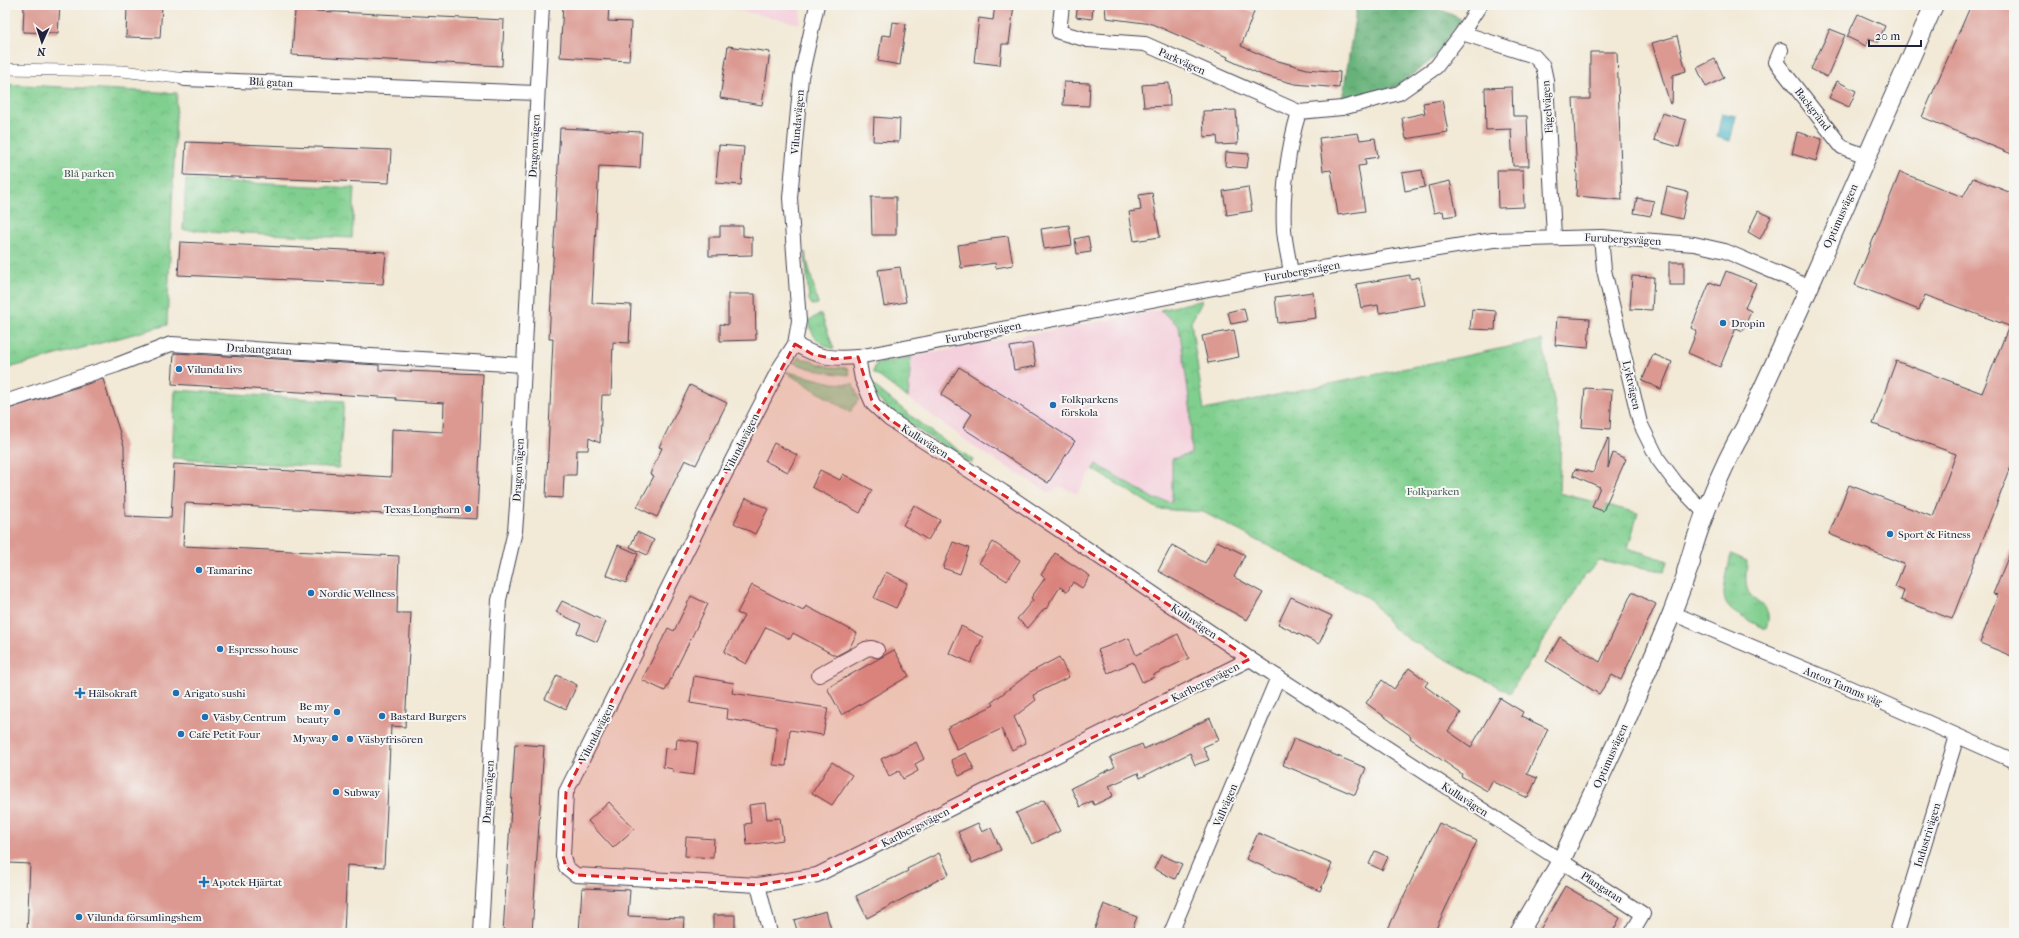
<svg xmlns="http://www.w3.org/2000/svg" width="2019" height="938" font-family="'IM FELL French Canon',serif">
  <defs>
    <pattern id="grass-tufts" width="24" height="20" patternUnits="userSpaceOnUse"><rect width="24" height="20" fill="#80cf8f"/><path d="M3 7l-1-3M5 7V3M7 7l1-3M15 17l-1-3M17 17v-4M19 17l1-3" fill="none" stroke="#6eb17c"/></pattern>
    <pattern id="forest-crowns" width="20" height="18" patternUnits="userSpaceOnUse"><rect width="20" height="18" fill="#68b27a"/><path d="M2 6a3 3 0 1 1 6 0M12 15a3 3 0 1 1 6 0" fill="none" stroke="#559065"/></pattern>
    <pattern id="park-crowns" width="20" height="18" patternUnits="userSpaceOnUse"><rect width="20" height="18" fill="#80cf8f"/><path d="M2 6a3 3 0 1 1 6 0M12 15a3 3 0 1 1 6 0" fill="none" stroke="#6eb17c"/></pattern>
  </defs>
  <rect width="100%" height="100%" fill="#f6f6f2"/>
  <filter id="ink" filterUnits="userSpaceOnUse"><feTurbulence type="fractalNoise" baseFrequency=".025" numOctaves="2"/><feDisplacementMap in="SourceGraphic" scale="8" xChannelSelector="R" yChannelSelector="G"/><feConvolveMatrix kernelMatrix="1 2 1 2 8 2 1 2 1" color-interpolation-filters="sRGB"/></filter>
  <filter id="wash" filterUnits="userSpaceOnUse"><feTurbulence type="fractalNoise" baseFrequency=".012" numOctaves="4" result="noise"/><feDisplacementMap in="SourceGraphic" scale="16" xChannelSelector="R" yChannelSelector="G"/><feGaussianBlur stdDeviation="0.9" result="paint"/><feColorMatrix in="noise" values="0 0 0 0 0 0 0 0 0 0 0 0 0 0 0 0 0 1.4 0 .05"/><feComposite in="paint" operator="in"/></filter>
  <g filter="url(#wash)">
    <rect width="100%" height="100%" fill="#f2e9d6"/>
    <g fill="#f4cfdc">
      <path d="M716,5H802L799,24Z"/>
      <path d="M1160,310L1179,325L1191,412V454L1172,502L1154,499L1096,464L1077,494L1062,487L1048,492L979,450L908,398L911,357Z"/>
    </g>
    <g fill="url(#grass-tufts)" stroke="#517865">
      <path d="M805,252L818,304L812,305L809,300Z"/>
      <path d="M821,314L834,349C818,344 811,336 809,320Z"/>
      <path d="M798,357L830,367L848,368L850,375C830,374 813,370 794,363Z"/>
      <path d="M911,357L908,398L873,372L876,364Z"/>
      <path d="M784,371L833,383L853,384L859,399L850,412Z"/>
      <path d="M872,384L926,428L973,460L971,464L895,415L876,397Z"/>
      <path d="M1731,554L1747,561C1747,570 1744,581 1748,590C1755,608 1775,602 1766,629C1716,605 1720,607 1731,554Z"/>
    </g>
    <path fill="url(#forest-crowns)" stroke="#456a5a" d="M1357,5H1431L1461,19L1433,59L1396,87L1342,100Z"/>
    <g fill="url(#park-crowns)" stroke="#517865">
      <path d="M5,84L177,93L167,325L5,369Z"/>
      <path d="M186,180L355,188L352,238L183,230Z"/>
      <path d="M1203,300L1191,322L1204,410L1542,340L1561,437L1559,493L1638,513L1628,548L1668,561L1664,571L1599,561L1584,577L1510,693L1410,640L1394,629L1370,599L1203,512L1158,509L1093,469L1096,464L1154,499L1172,502V459L1191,454V412L1179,326L1160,310Z"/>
      <path d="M175,390L344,401L339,468L172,458Z"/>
    </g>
    <path fill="#4bb6c7" stroke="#366c81" d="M1722,113L1736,116L1730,141L1717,137Z"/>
    <g id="blocks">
      <g fill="#db9991">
        <path d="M24,5H60L58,33L23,32Z"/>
        <path d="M127,5H162L160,38L126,37Z"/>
        <path d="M563,5H609L608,21L631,22L629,61L560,57Z"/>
        <path d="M995,5H1014L1009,44H1002L1000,65L974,62L979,18L993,20Z"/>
        <path d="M1078,5H1093L1092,19L1076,17Z"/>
        <path d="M1105,5H1236L1254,12L1241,46L1271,59L1307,69L1340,72L1339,88L1295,84L1262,75L1227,59L1228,57L1152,24L1106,18Z"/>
        <path d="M1971,5H2014V155L1922,117Z"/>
        <path d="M295,10L504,20L502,66L292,55Z"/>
        <path d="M1858,14L1885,26L1878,42L1869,38L1866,46L1847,37Z"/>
        <path d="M893,22L906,24L900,65L878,61L882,35L891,36Z"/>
        <path d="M1830,29L1845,35L1827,77L1811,69Z"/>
        <path d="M1677,36L1686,71L1673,75L1672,103L1670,104L1652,43Z"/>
        <path d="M728,46L770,52L762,105L720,98Z"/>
        <path d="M1590,52H1617L1622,200L1576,196L1577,176L1573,99H1590Z"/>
        <path d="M1715,59L1724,78L1706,87L1697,68Z"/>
        <path d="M1837,81L1856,91L1849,107L1829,98Z"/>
        <path d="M1064,82L1090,83L1089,106L1063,105Z"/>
        <path d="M1169,83L1170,106L1144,107L1142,85Z"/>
        <path d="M1512,87L1513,116H1527L1529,166H1513L1511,129L1486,130L1485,88Z"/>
        <path d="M1442,100L1448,132L1406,139L1402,118L1425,113L1423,103Z"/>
        <path d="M1236,110L1238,144L1218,145L1217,136L1204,137L1203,111Z"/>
        <path d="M1662,113L1686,120L1679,147L1654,140Z"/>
        <path d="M874,117L900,119L899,142L873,141Z"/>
        <path d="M560,128L642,132L640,168L599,166L592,303L631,305L629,343L613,342L611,395H602L600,443L589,438L588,450H577L576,475H564L563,498L546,497L553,339H549Z"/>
        <path d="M1797,132L1822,139L1816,161L1792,154Z"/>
        <path d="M1358,133L1360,140L1375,138L1378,157L1365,159L1366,165L1358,166L1365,211L1338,215L1331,170L1323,171L1319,138Z"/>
        <path d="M186,142L391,150L389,183L184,175Z"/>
        <path d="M719,145L744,147L741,185L716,183Z"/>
        <path d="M1226,152L1249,154L1247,168L1225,166Z"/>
        <path d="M1422,170L1425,187L1405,191L1402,173Z"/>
        <path d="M1497,170H1523L1524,207L1498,208Z"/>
        <path d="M1900,172L1963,197L1973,178L2014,194V459L1952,619L1901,600L1904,591L1895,587L1904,564L1829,534L1849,485L1933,517L1956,454L1873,424L1896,361L1982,393L2009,326L1925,295L1919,310L1855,285Z"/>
        <path d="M1450,181L1457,215L1444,217L1443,211L1434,213L1428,186Z"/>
        <path d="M1248,187L1252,211L1227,215L1223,191Z"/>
        <path d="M1667,187L1688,192L1682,219L1661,214Z"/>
        <path d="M1152,193L1160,237L1134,241L1129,212L1141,210L1139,195Z"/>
        <path d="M871,197H896V235H872Z"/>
        <path d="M1637,198L1654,201L1651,216L1634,213Z"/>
        <path d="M1758,211L1771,217L1760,239L1748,232Z"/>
        <path d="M1069,225L1072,245L1044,249L1041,229Z"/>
        <path d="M720,226H743V236L752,237V255L709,256V237H720Z"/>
        <path d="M1008,236L1013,265L996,268L995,263L961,268L958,245L991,240V238Z"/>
        <path d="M1088,236L1091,252L1077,254L1075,239Z"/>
        <path d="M180,242L386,252L383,284L178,275Z"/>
        <rect x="1669" y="262" width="15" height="23"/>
        <path d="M900,267L906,302L884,306L878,270Z"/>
        <path d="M1726,271L1756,283L1745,308L1751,311L1743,331L1736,328L1720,367L1688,353L1697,331L1691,328L1710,282L1720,286Z"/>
        <path d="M1410,275V279L1419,277L1425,305L1379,313L1378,305L1361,308L1356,284Z"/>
        <path d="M1632,276L1654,277L1652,310L1630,309Z"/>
        <path d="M1313,292L1316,318L1278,323L1275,297Z"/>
        <path d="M728,294H755L756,340L720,341V324L728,325Z"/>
        <path d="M1244,308L1247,321L1231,324L1228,312Z"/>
        <path d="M1472,309L1496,311L1495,330L1470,329Z"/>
        <path d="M1557,317L1590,319L1588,348L1555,345Z"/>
        <path d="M1234,330L1239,357L1208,363L1202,336Z"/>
        <path d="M1032,343L1036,366L1014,370L1010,347Z"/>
        <path d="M174,353L379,365V370L483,374L477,519L185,503L183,546L399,556L397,613H411L405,727L391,726L384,867L347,865L344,933H27L30,864L9,863V854H5V410L103,379L124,446L125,516L171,518L174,464L391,477L392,429L443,432L444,403L396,400V398L172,384Z"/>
        <path d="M1653,354L1672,362L1661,389L1642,381Z"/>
        <path d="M959,367L1075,441L1048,483L963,428L972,414L941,395Z"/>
        <path d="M690,385L727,403L696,465L685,460L657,517L637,507L654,476L650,474L662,448L659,447Z"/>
        <path d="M1585,388L1612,390L1610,429L1582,427Z"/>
        <path d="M1608,438L1609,439L1608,468L1613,453L1626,459L1603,511L1592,507L1600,487L1573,475L1575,469L1593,473Z"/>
        <path d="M774,443L797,455L788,472L765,461Z"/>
        <path d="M820,470L840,480L843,474L872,490L860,513L812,487Z"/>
        <path d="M746,498L768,509L755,534L734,523Z"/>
        <path d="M914,505L940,520L928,540L903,525Z"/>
        <path d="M637,532L654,540L647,555L630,547Z"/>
        <path d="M1217,541L1245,555L1234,577L1263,593L1247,620L1158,571L1172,545L1205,563Z"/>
        <path d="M953,542L969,548L960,574L943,568Z"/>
        <path d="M993,542L1020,560L1007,581L979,563Z"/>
        <path d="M2014,543V657L1980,643L1998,595L1993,594Z"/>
        <path d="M618,545L638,554L626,583L606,575Z"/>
        <path d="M1055,553L1090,576L1082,588L1073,582L1067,592L1060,587L1046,609L1045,608L1028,628L1017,619L1033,600L1031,598L1045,578L1041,575Z"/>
        <path d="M886,572L908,583L896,608L874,598Z"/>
        <path d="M752,585L803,611L806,606L857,633L849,649L836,656L793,633L790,639L766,627L746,664L724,652L744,616L737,613Z"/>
        <path d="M1632,592L1656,604L1621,680L1612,675L1599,694L1546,661L1560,637L1600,662Z"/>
        <path d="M691,596L708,604L665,691L642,680L668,628L674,631Z"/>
        <path d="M1291,597L1332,616L1319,644L1278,624Z"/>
        <path d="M562,601L606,622L597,642L577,633L581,624L556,612Z"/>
        <path d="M961,626L983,637L971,663L949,653Z"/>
        <path d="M1178,634L1189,658L1153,675L1154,677L1142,682L1133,662L1108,673L1098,650L1129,638L1136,655Z"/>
        <path d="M894,650L909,676L842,715L827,688Z"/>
        <path d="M1059,657L1069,677L1033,695L1036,700L1014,717L1026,743L1012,750L1001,729L957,750L947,728L994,705L992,702L1031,672Z"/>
        <path d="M1409,668L1428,682L1425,686L1461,713L1448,731L1471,747L1500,698L1523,712L1521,716L1548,729L1527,774L1537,778L1528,798L1492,781L1487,791L1461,776L1462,774L1410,738L1411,736L1366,703L1382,680L1394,689Z"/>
        <path d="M557,675L577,685L566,709L545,699Z"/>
        <path d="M694,676L734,683L732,693L828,708L823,735L790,730L786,766L773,765L777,727L727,719L728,709L690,703Z"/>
        <path d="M1210,718L1219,740L1203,747L1209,760L1195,765L1190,753L1140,778L1138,773L1109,786L1113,796L1094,805L1092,801L1080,807L1071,788L1115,767L1110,757L1142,744L1144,749Z"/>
        <path d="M1294,738L1366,768L1355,795L1283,765Z"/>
        <path d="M677,739L698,742L694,775L673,772V769L663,767L665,748L676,749Z"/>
        <path d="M916,742L924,759L915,764L918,771L903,779L899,771L889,776L881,759Z"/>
        <path d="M515,744L544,746L532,933H503Z"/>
        <path d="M966,753L974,769L959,776L951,760Z"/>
        <path d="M832,762L852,775L832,805L812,793Z"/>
        <path d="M1044,800L1060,831L1032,844L1016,813Z"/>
        <path d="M609,802L634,829L613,848L588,821Z"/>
        <path d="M765,803L767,819L780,818L783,840L747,845L745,824L751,823L749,805Z"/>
        <path d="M978,823L982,832L991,828L1001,850L972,863L958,832Z"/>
        <path d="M1439,823L1477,841L1434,933H1386Z"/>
        <path d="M1258,833L1332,864L1320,891L1246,859Z"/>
        <path d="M686,837L714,839L713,858L685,856Z"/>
        <path d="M1375,851L1388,857L1382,870L1369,864Z"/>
        <path d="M939,853L949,874L867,918L856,896L908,871L907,869Z"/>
        <path d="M1161,855L1182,864L1175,879L1154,869Z"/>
        <path d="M1565,886L1620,918L1612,933H1538Z"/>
        <path d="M582,888L630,890L628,916L684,918L683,933H579Z"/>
        <path d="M1104,904L1137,917L1131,933H1093Z"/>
        <path d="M826,911L832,933H798L794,920Z"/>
        <rect x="713" y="915" width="22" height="18"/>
      </g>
    </g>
  </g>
  <g filter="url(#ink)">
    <use href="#blocks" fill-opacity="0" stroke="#414052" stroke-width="1"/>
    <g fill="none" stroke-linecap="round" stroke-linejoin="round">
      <defs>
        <path id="pedestrian" d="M5,69L123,71L185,79"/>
        <g id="minor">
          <path d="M817,5L801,77L790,198L799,321L795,344L780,367L724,476L566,792L563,856L566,867L576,875L758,885L817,875L1250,659"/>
          <path d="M1062,5L1059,32L1088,40L1145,44L1299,112L1342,108L1399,93L1436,67L1462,33L1480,5"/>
          <path d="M1462,33L1534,56L1543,66L1546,80L1554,237"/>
          <path d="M1781,50L1776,62L1842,147L1866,156"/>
          <path d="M185,79L537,93"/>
          <path d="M1601,237L1604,270L1640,423L1658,459L1676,483L1705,513"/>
          <path d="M1291,273C1289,259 1285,244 1284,230C1282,192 1288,148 1299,112"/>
          <path d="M795,344C818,358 831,359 858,357L1291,273L1493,240L1601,237L1694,244L1725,251L1809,287"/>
          <path d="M858,357L862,379L873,404L889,419L1003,492L1250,659L1643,914L1632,933"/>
          <path d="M5,402L117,365L171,344L523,365"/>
          <path d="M1672,613L1850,688L2014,761"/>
          <path d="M819,675L866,649L872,648L877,650"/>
          <path d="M758,885L770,933"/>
          <path d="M481,933L499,600L515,531L517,506L542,5"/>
          <path d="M1171,933L1278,677"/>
          <path d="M1897,933L1957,736"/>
        </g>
        <g id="tertiary">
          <path d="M1686,572C1699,525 1720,469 1745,427L1800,308L1934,5"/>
          <path d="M1519,933L1561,861L1574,833L1621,733L1672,613L1691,562"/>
        </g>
      </defs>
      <use href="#pedestrian" stroke="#414052" stroke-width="12"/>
      <use href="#minor" stroke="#414052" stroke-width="16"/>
      <use href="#tertiary" stroke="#414052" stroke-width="20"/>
      <use href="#pedestrian" stroke="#fff" stroke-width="11"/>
      <use href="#minor" stroke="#fff" stroke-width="14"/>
      <use href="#tertiary" stroke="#fff" stroke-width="18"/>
    </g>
  </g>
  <path fill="#d62828" fill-opacity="0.2" stroke="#d62828" stroke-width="3" stroke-dasharray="8 5" stroke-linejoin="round" d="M795,344L812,354L834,359L858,357L873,404L889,419L1250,659L817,875L758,885L576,875L566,867L563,856L566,792L724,476Z"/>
  <g fill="#1f6fb2" stroke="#f6f6f2" stroke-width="1.5">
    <circle cx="1723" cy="323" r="4"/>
    <circle cx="179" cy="369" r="4"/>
    <circle cx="1053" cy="405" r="4"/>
    <circle cx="468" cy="509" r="4"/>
    <circle cx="1890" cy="534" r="4"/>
    <circle cx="199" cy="570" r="4"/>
    <circle cx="311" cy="593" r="4"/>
    <circle cx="220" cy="649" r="4"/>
    <path d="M78 687h4v4h4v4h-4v4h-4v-4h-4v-4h4z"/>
    <circle cx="176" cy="693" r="4"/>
    <circle cx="337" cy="712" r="4"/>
    <circle cx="382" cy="716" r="4"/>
    <circle cx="205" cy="717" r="4"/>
    <circle cx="181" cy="734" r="4"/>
    <circle cx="335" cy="738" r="4"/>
    <circle cx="350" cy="739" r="4"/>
    <circle cx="336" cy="792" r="4"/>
    <path d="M202 876h4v4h4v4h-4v4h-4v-4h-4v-4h4z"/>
    <circle cx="79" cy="917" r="4"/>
  </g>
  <g text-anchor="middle" stroke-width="4" stroke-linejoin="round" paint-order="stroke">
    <g font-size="11" fill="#22223b" stroke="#f6f6f2">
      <text transform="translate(1182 61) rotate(24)" y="4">Parkvägen</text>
      <text transform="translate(271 82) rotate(3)" y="4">Blå gatan</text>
      <text transform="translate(1547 107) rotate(-94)" y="4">Fågelvägen</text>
      <text transform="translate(1813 109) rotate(52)" y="4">Backgränd</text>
      <text transform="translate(797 122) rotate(-85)" y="4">Vilundavägen</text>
      <text transform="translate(534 146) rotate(-87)" y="4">Dragonvägen</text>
      <text transform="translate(1840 216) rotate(-66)" y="4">Optimusvägen</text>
      <text transform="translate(1623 239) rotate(3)" y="4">Furubergsvägen</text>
      <text transform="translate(1302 271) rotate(-10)" y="4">Furubergsvägen</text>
      <text transform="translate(983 332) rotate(-11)" y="4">Furubergsvägen</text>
      <text transform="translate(259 349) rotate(3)" y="4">Drabantgatan</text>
      <text transform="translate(1632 385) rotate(77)" y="4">Lyktvägen</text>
      <text transform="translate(925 441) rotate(32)" y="4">Kullavägen</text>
      <text transform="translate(741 443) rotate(-63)" y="4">Vilundavägen</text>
      <text transform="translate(518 470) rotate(-87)" y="4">Dragonvägen</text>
      <text transform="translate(1194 621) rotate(34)" y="4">Kullavägen</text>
      <text transform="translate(1205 682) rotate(-27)" y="4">Karlbergsvägen</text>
      <text transform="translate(1843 686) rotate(23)" y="4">Anton Tamms väg</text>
      <text transform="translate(596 733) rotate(-63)" y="4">Vilundavägen</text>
      <text transform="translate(1610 756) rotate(-66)" y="4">Optimusvägen</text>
      <text transform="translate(488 792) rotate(-87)" y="4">Dragonvägen</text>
      <text transform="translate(1465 799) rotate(33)" y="4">Kullavägen</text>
      <text transform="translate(1225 805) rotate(-67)" y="4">Vallvägen</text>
      <text transform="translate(915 827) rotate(-27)" y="4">Karlbergsvägen</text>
      <text transform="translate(1927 835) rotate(-73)" y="4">Industrivägen</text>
      <text transform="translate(1602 887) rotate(33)" y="4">Plangatan</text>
    </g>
    <g font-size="11" fill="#3e5654" stroke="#f6f6f2">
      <text x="89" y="177">Blå parken</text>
      <text x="1433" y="495">Folkparken</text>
    </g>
    <g font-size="11" fill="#22223b" stroke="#f6f6f2" text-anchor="start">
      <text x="1731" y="327">Dropin</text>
      <text x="187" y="373">Vilunda livs</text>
      <text x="1061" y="403">Folkparkens<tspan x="1061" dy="13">förskola</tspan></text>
      <text x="460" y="513" text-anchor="end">Texas Longhorn</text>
      <text x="1898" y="538">Sport &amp; Fitness</text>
      <text x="207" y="574">Tamarine</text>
      <text x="319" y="597">Nordic Wellness</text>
      <text x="228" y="653">Espresso house</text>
      <text x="88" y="697">Hälsokraft</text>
      <text x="184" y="697">Arigato sushi</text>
      <text x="329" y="710" text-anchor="end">Be my<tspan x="329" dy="13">beauty</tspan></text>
      <text x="390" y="720">Bastard Burgers</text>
      <text x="213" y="721">Väsby Centrum</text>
      <text x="189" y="738">Cafe Petit Four</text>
      <text x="327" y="742" text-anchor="end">Myway</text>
      <text x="358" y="743">Väsbyfrisören</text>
      <text x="344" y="796">Subway</text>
      <text x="212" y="886">Apotek Hjärtat</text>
      <text x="87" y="921">Vilunda församlingshem</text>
    </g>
  </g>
  <rect width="2019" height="938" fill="none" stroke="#f6f6f2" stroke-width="20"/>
  <g transform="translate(42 42) rotate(183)" stroke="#f6f6f2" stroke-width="3" paint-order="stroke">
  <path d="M0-3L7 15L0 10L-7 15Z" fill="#22223b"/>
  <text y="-6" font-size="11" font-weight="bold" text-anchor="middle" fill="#22223b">N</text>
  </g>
  <path d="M1869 40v6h52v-6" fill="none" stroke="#22223b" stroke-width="2"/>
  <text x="1875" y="40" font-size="12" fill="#22223b" stroke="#f6f6f2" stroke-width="3" paint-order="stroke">20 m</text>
</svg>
